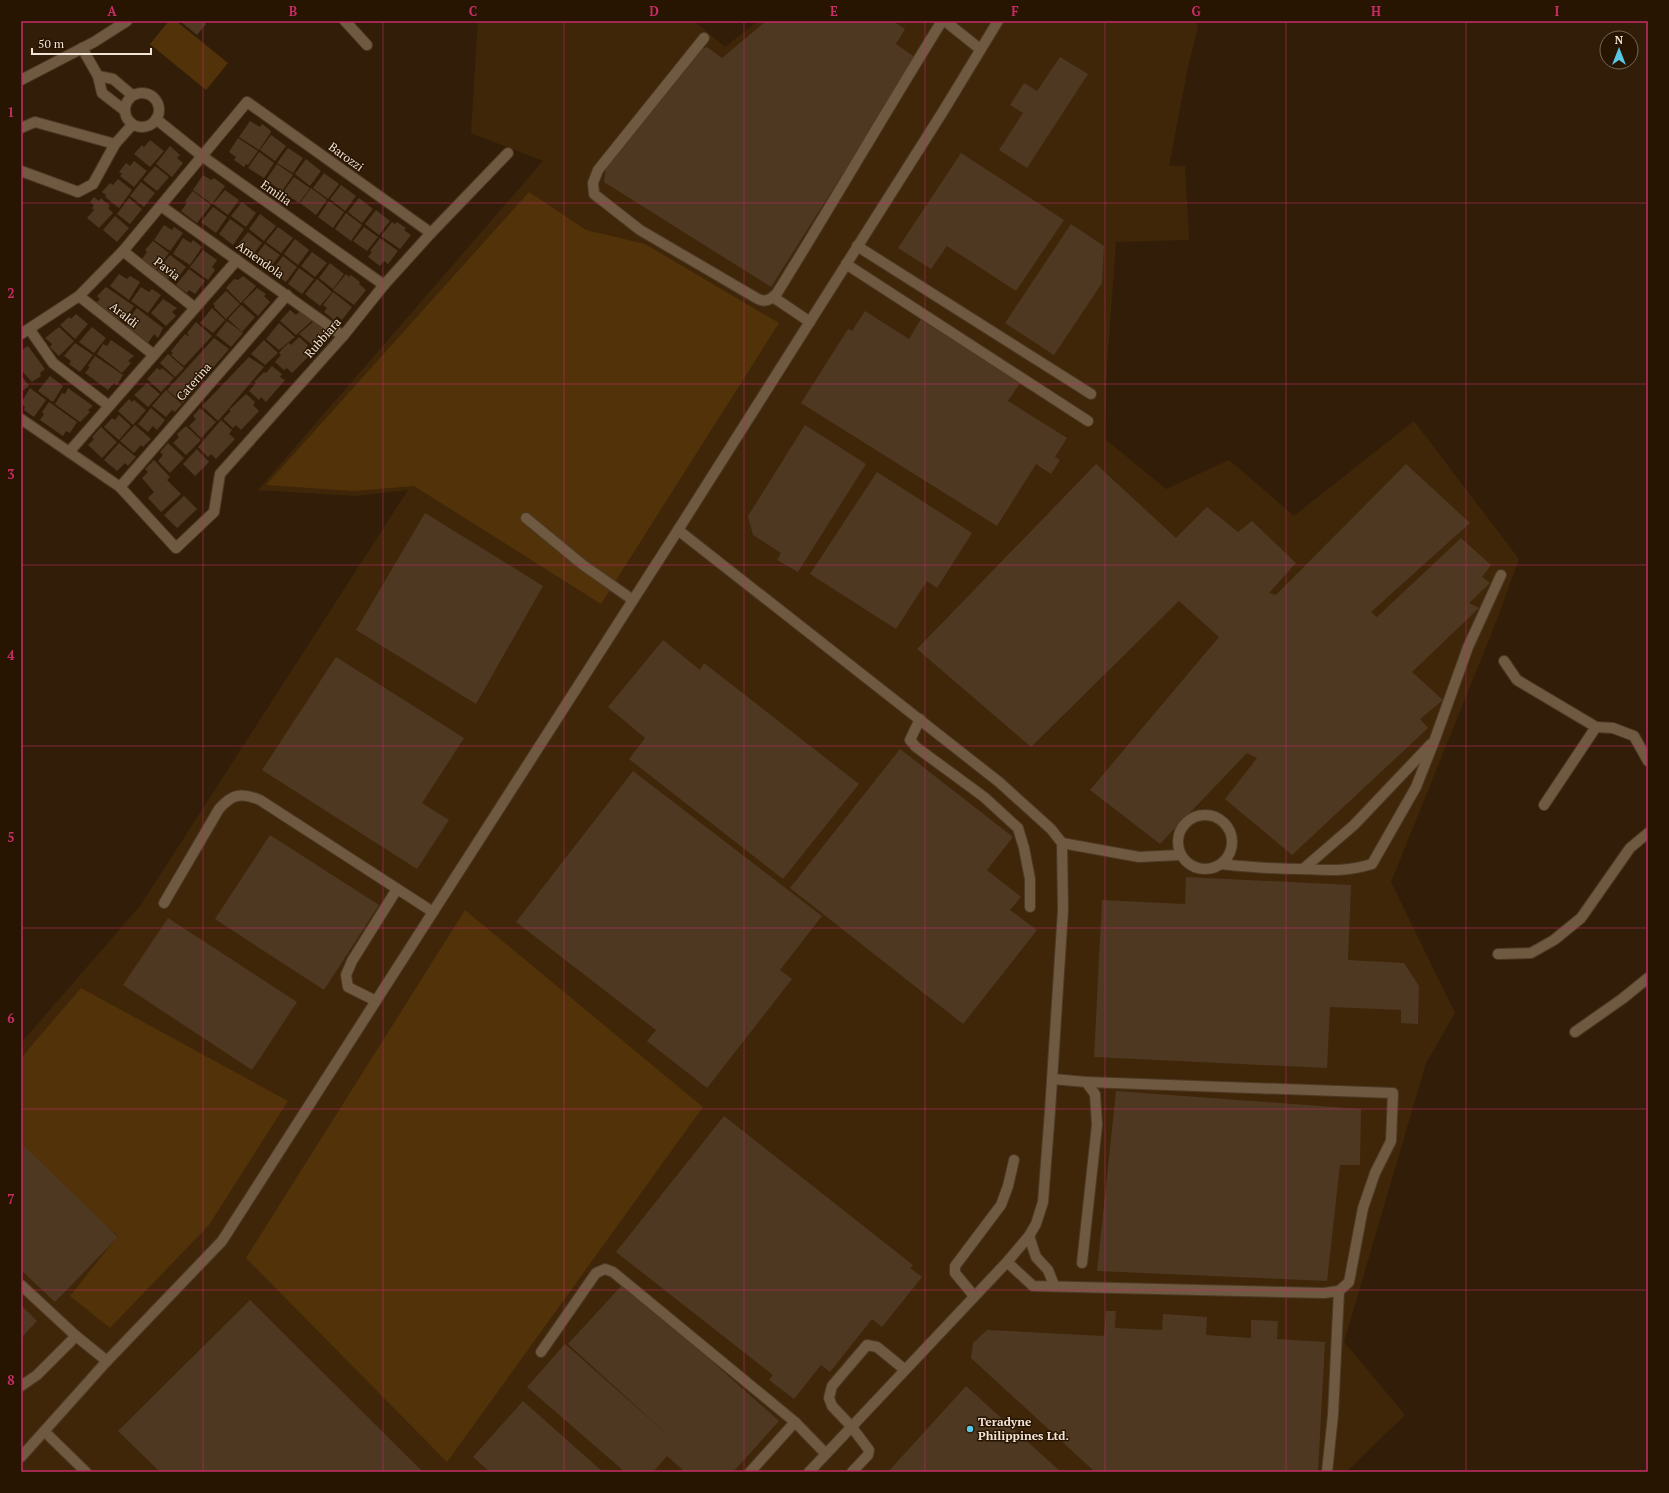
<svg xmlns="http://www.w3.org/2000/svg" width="1669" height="1493" font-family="'PT Serif',serif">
  <rect width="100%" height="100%" fill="#321e08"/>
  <path fill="#3f2609" d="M478,21H694L725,47L758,21H1195L1198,27L1188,67L1169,166H1185L1189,240L1116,242L1107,365L1105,439L1166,489L1229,460L1294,516L1414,421L1519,559L1496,622L1391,882L1455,1013L1426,1063L1344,1342L1405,1415L1346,1472H21V1043L140,906L408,490L356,496L258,490L543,161L471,133Z"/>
  <g fill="#523208">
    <path d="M169,21H176L228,63L206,90L150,44Z"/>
    <path d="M529,192L586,230L645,244L779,323L601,604L414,486L354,491L266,485Z"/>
    <path d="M465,910L703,1107L447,1462L246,1258Z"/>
    <path d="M81,988L288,1101L209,1225L110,1328L70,1296L118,1236L21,1151V1058Z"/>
  </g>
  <g fill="#4e3822">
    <path d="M180,21H203L206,24L197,35Z"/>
    <path d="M766,21H893L905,29L896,44L916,58L771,287L604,182L606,166L697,51L707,47L722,58Z"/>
    <path d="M1060,57L1088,74L1027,168L999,150L1023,113L1010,105L1024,83L1037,91Z"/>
    <path d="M250,121L260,127L262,124L270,130L271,132L259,150L239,137Z"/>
    <path d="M271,135L286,146L275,161L260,150Z"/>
    <path d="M238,138L258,151L248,165L246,164L244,167L234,160L236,157L229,152Z"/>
    <path d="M150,140L164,151L150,167L134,154L142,145L144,147Z"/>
    <path d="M170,146L180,155L177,158L183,163L172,177L156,164Z"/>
    <path d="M288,148L303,158L293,173L277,163Z"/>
    <path d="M259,152L274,163L264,178L248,168Z"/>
    <path d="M961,153L1064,220L1016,291L947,246L931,269L898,248Z"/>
    <path d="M306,159L321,171L310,186L295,174Z"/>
    <path d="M134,161L147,171L134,187L120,176L122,174L119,172L126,163L130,166Z"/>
    <path d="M277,164L293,175L282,191L266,180Z"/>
    <path d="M155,166L169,177L157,191L143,180Z"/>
    <path d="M324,173L339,184L328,199L313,188Z"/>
    <path d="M203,175L211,180L214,178L225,186L212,204L193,190Z"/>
    <path d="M294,177L310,188L299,203L283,192Z"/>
    <path d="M118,179L132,190L119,208L105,197L106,195L102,192L110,183L113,185Z"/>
    <path d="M141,182L155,193L144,207L130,196Z"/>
    <path d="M341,185L356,196L345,211L330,199Z"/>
    <path d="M311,188L327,200L316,215L300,203Z"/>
    <path d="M225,190L239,200L228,215L213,204Z"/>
    <path d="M193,191L211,205L197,223L181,211L187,203L185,201Z"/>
    <path d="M94,197L99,201L101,198L110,206L108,208L113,213L99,228L87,218L94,210L92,208L94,205L90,202Z"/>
    <path d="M129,198L142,209L130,224L117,214Z"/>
    <path d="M359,198L373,209L362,223L348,212Z"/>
    <path d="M329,201L344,212L333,228L318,217Z"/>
    <path d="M242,202L256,213L246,227L231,216Z"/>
    <path d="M213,207L227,217L216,233L201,222Z"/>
    <path d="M376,210L390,221L379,235L365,224Z"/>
    <path d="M346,213L362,225L351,241L335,229Z"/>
    <path d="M260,214L276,226L264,241L249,229Z"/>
    <path d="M115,216L129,228L117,242L103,230Z"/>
    <path d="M230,219L244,229L233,245L219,234Z"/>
    <path d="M392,222L395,224L397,222L406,228L404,230L411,235L400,249L381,236Z"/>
    <path d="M1071,224L1104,246L1102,283L1054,355L1005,323Z"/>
    <path d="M164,225L172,230L174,227L183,233L170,251L154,240Z"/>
    <path d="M278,227L293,238L281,253L266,242Z"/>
    <path d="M364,227L378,237L367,251L353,241Z"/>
    <path d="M248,232L262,243L251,257L236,247Z"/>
    <path d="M183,238L191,243L193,240L202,247L190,265L173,254Z"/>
    <path d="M380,238L398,251L388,264L384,261L380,266L368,257L372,252L370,251Z"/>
    <path d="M295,239L309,250L298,265L284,254Z"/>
    <path d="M153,241L169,253L156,270L142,259L147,252L145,250Z"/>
    <path d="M265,244L280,255L268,270L253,259Z"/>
    <path d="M203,250L217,260L212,267L215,270L208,280L190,267Z"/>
    <path d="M312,252L327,263L315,277L301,266Z"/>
    <path d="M170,255L186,267L176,280L171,276L168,279L157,271Z"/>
    <path d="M283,256L297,267L286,282L271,272Z"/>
    <path d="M330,263L344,274L333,289L319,278Z"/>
    <path d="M299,268L314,279L302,294L288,284Z"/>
    <path d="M189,269L205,281L195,294L189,290L187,293L176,285Z"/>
    <path d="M119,274L127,279L130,276L140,282L129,300L110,286Z"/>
    <path d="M346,274L349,277L351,275L360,282L359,284L366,290L354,305L333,290Z"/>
    <path d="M243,276L256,286L241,303L226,288L234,279L238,280Z"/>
    <path d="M317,279L332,292L320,306L305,294Z"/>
    <path d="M106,287L134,306L126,317L123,314L120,320L96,303L100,299L97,296Z"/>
    <path d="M141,287L149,292L152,289L161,295L148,313L131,301Z"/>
    <path d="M257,288L266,294L264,296L270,302L258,316L243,302Z"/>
    <path d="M226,291L240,304L226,319L214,307L215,306L213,304Z"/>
    <path d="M333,292L352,307L342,320L337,316L334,320L324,312L327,308L323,305Z"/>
    <path d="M163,299L177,308L172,312L176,316L166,326L151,313Z"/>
    <path d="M241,305L255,317L242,332L228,319Z"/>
    <path d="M137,308L163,328L158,338L154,334L148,343L126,326L131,320L129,318Z"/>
    <path d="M212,308L225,320L213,333L200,323Z"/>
    <path d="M290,310L296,315L300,311L313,320L296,335L280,321Z"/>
    <path d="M865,311L909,339L922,317L1022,380L1008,401L1067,438L1055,457L1060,460L1051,474L1036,464L997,526L801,403L848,329L852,331Z"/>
    <path d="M76,314L88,324L75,339L60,325L69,317L71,319Z"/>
    <path d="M227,321L243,333L231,347L216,335Z"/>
    <path d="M314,321L327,330L323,335L325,338L317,349L299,334Z"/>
    <path d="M196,322L212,336L184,366L171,355L173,353L171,351L185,334L188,336L189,335L187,333Z"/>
    <path d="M279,323L295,337L279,350L266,339Z"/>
    <path d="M59,327L74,341L59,356L50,347L52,344L45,338Z"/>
    <path d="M92,327L106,338L94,353L79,342Z"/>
    <path d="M299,337L308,345L306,348L312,353L292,373L287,368L284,370L275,362L281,355L279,353L284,347L289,343L291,345Z"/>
    <path d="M214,338L229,349L183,403L167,390Z"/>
    <path d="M111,340L134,356L128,361L131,363L122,373L97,354L103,344L107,346Z"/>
    <path d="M264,340L278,353L265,365L251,354Z"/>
    <path d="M75,343L93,355L80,372L69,364L71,361L64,356Z"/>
    <path d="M28,346L45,369L40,373L41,376L32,382L21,370V350Z"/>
    <path d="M168,354L184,368L175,377L160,363Z"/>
    <path d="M95,356L123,375L117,385L114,383L108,390L85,373L90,367L88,366Z"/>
    <path d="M249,357L264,367L218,421L202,406Z"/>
    <path d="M272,366L282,374L280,377L285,380L266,402L261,397L259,400L249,391L256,383L254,382L264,372L266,373Z"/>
    <path d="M157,368L160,370L162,368L174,378L161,392L147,379Z"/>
    <path d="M21,375L29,386L21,392Z"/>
    <path d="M50,376L63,386L53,402L38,391Z"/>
    <path d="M147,383L160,394L148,407L134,395Z"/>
    <path d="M30,388L46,400L34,417L24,410L25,407L21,403Z"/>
    <path d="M68,388L93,406L88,410L90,412L80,422L55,404L62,393L65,394Z"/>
    <path d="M166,390L182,404L175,412L172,410L166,417L152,406Z"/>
    <path d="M246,394L255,402L253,405L259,411L241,430L236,425L233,428L223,419L231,411L229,410Z"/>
    <path d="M129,399L132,402L134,400L146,410L133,425L118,411Z"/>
    <path d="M49,402L77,422L70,433L66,431L63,436L40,420L44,414L42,412Z"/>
    <path d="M151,408L165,420L157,430L153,426L148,432L138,424Z"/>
    <path d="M200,408L216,422L201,438L189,426L196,419L193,416Z"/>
    <path d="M119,415L131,426L119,440L104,427L112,418L115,420Z"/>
    <path d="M221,420L232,430L229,434L235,439L216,459L211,454L208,457L198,447Z"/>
    <path d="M135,425L151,439L143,447L141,445L134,453L120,441Z"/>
    <path d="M805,425L866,464L798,572L777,560L781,553L753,535L748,516Z"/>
    <path d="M186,426L201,440L186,455L173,443L179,437L177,434Z"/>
    <path d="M101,427L117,442L102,458L88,445L94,439L92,437Z"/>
    <path d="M119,443L136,457L128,466L125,463L117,471L104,460Z"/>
    <path d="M168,443L184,458L170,473L158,461L163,455L160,452Z"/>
    <path d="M197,449L209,462L195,476L183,464Z"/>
    <path d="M154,460L170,477L167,480L181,494L161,512L148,498L154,492L142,478L148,472L145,469Z"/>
    <path d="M1096,464L1176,538L1207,507L1238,532L1252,521L1296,563L1269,593L1276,595L1406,464L1470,523L1371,612L1377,617L1461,538L1491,565L1482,577L1490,583L1469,603L1479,608L1412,672L1443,700L1420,719L1428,728L1292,855L1225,799L1257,758L1247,753L1160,844L1090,790L1219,637L1179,601L1031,747L917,649Z"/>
    <path d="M877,472L972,533L937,588L927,581L896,629L810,574Z"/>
    <path d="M184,496L197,509L177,528L164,515Z"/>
    <path d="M425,513L543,586L476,704L356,630Z"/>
    <path d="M663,640L700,670L704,663L859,784L783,879L629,759L645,738L608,707Z"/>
    <path d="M336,657L464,738L422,803L449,820L417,869L262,770Z"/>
    <path d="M900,749L1013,837L987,870L1021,897L1010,910L1037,930L963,1024L790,888Z"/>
    <path d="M633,771L822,916L780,970L792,979L707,1088L647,1041L656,1030L516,922Z"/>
    <path d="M270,835L379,905L324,990L215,919Z"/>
    <path d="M1186,877L1351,885L1348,960L1404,963L1419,986L1418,1024L1401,1023V1010L1330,1007L1327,1068L1094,1057L1102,900L1185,904Z"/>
    <path d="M168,918L297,1002L252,1070L123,985Z"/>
    <path d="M1116,1091L1361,1109L1360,1165H1340L1327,1281L1097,1271Z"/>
    <path d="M724,1116L913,1265L910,1268L922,1277L882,1327L872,1319L830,1372L821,1365L794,1399L769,1380L773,1375L616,1252Z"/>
    <path d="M21,1143L118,1237L55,1302L21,1270Z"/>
    <path d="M624,1283L779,1421L733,1472H685L667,1456L653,1472H625L527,1387L565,1344L669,1436L568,1344Z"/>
    <path d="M250,1300L423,1472H160L118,1431Z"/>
    <path d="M21,1305L37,1321L21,1338Z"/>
    <path d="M1106,1311H1116L1115,1328L1162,1330L1163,1314L1207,1317L1206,1335L1251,1338V1320L1278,1321L1277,1339L1325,1342L1318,1472H1095L971,1358L973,1343L987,1330L1104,1336Z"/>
    <path d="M966,1386L1061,1472H888Z"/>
    <path d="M523,1401L603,1472H490L473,1457Z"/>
  </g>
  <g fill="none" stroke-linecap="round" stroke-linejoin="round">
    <defs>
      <g id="minor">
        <path d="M345,21L367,45"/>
        <path d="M945,21L980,49"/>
        <path d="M704,38L598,170L593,183L594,194L640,230L758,299C766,303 772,299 777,293C833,203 886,111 942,21"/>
        <path d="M82,48L98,76L102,93L124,110"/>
        <path d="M98,76L113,79L132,95"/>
        <path d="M21,80L94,42L127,21"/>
        <circle cx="142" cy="110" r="17"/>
        <path d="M156,119L202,156L384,285"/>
        <path d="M21,128L35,122L115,144"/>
        <path d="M21,171L78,192L93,184L115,144L132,125"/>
        <path d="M161,206L343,336"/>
        <path d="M857,246L1091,394"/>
        <path d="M123,251L195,308"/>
        <path d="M846,264L1088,421"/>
        <path d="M79,296L154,355"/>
        <path d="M773,297L810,322"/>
        <path d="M30,330L53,363L109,406"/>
        <path d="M21,334L79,296L123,251L247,102L431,233"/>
        <path d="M21,419L120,487L176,548L214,512L220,474L343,336L384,285L431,233L508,153"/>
        <path d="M69,452L237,260"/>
        <path d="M120,487L287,295"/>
        <path d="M526,518L583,565L633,600"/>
        <path d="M678,530L999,782L1051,829L1062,843L1063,910L1050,1111L1043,1202L1036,1224L1029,1236L1007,1262L809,1472"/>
        <path d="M1504,661L1517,680L1596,727L1613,728L1634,736L1648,761"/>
        <path d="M920,719L910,740L916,747L984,797L1018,828L1024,848L1030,879V907"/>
        <path d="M1544,805L1596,727"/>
        <circle cx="1205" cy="842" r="27"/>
        <path d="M1062,843L1139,857L1180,855"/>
        <path d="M1221,864C1248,867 1275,869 1302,869C1328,870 1346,872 1372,864L1416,787L1435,739L1468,647L1501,575"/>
        <path d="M1303,869L1354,825L1431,744"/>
        <path d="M164,903L219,809C232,794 241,792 260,800L433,912"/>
        <path d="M1498,954L1531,953L1554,940L1581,918L1630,848L1648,833"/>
        <path d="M376,1001L348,987L346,975L352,961L397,889"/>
        <path d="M1575,1032L1622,999L1648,978"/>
        <path d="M1053,1079L1086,1082L1095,1094L1097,1125L1082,1263"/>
        <path d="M1029,1236L1036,1257L1048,1270L1054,1285"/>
        <path d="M1007,1262L1033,1286L1324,1293L1339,1291L1349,1282L1363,1208L1375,1173L1391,1141L1393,1093L1086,1082"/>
        <path d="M21,1285L76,1336L107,1361"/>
        <path d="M974,1296L955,1273V1266L1001,1205L1008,1186L1014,1160"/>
        <path d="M541,1352L596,1273L605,1269L613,1272L795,1422"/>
        <path d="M21,1386L37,1375L76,1336"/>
        <path d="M45,1432L86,1472"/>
        <path d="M21,1457L107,1361L222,1241L678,530L942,113L998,21"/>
        <path d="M750,1472L795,1422L826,1454"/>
        <path d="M852,1472L868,1455L869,1450L851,1426L832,1406L829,1398L832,1386L867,1345L877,1347L904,1369"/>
        <path d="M1327,1472L1333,1415L1339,1291"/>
      </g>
    </defs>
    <use href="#minor" stroke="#4d3a25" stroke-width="12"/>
    <use href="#minor" stroke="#705941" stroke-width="10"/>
  </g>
  <path fill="none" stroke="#c72c67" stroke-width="1" stroke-opacity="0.55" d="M203,21V1472M383,21V1472M564,21V1472M744,21V1472M925,21V1472M1105,21V1472M1286,21V1472M1466,21V1472M21,203H1648M21,384H1648M21,565H1648M21,746H1648M21,928H1648M21,1109H1648M21,1290H1648"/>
  <circle fill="#59c8e4" stroke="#281501" stroke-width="1.5" cx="970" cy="1429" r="4"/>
  <g text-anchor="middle" stroke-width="3" stroke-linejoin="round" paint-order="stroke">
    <g font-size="12" fill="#f1e3d6" stroke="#281501">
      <text transform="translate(346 157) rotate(36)" y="4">Barozzi</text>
      <text transform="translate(276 193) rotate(35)" y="4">Emilia</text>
      <text transform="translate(260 260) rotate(35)" y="4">Amendola</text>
      <text transform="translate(167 269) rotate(38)" y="4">Pavia</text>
      <text transform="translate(124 315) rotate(38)" y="4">Araldi</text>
      <text transform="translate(323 338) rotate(-49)" y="4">Rubbiara</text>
      <text transform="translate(194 382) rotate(-49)" y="4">Caterina</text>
    </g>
    <g font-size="12" font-weight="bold" fill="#f1e3d6" stroke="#281501" text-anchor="start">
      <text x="978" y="1426">Teradyne<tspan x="978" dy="14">Philippines Ltd.</tspan></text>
    </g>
  </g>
  <rect width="1669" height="1493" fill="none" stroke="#281501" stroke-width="44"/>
  <g transform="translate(1619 50)"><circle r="19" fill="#281501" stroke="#786756"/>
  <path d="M0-3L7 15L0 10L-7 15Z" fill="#59c8e4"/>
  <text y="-6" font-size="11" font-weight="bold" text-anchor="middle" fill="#f1e3d6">N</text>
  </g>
  <path d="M32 48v6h119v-6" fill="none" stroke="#f1e3d6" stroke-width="2"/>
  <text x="38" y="48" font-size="12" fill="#f1e3d6" stroke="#281501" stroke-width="3" paint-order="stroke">50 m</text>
  <rect x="22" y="22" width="1625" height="1449" fill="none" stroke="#c72c67" stroke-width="1.5"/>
  <g font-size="13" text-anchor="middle" font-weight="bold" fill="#c72c67">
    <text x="112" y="16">A</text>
    <text x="293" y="16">B</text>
    <text x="473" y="16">C</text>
    <text x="654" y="16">D</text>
    <text x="834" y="16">E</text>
    <text x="1015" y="16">F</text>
    <text x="1196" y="16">G</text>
    <text x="1376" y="16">H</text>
    <text x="1557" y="16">I</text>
    <text x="11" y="117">1</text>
    <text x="11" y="298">2</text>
    <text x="11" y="479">3</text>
    <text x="11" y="660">4</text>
    <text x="11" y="842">5</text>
    <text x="11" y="1023">6</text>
    <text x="11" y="1204">7</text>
    <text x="11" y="1385">8</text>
  </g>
</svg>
